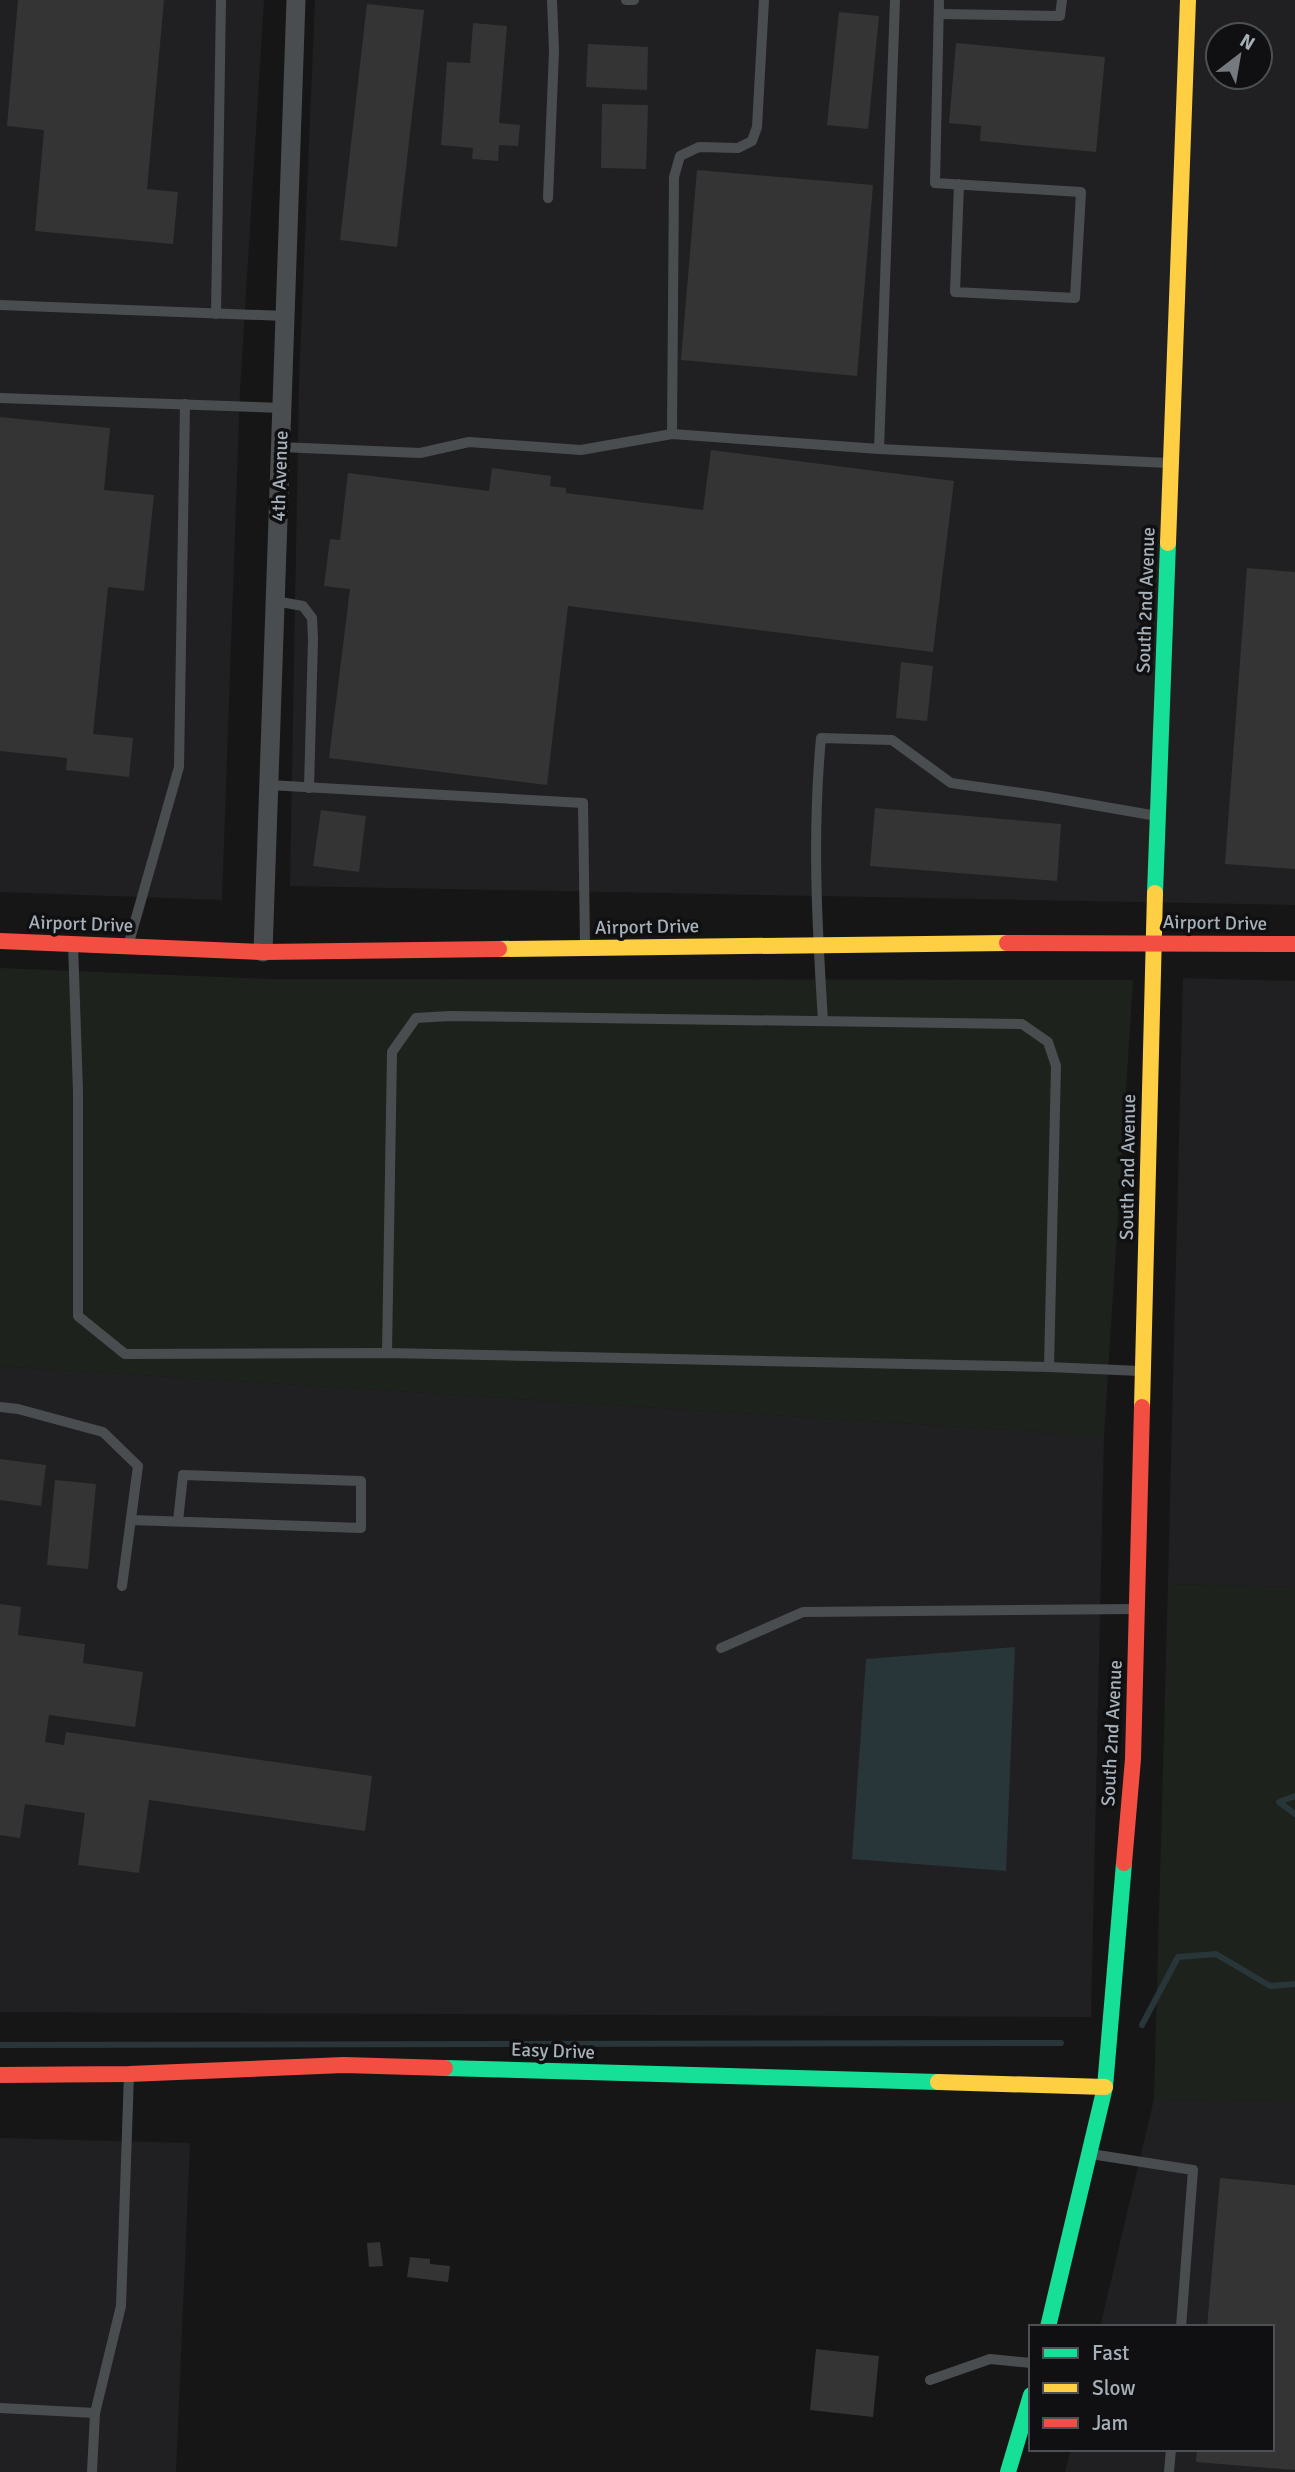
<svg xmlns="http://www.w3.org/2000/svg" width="1295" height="2472" font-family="Signika,sans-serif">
  <rect width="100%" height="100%" fill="#161616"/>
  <g fill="#202022" fill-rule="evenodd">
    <path d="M0,0H264L240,391L222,900L0,892Z"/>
    <path d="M315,0H1295V905L290,886L299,381ZM1218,35H1260V77H1218Z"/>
    <path d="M1183,978L1295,981V1587L1168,1584Z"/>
    <path d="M0,1366L1104,1436L1091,2017L0,2012Z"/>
    <path d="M1154,2099L1295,2101V2472H1065L1071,2449H1272V2327H1100Z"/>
    <path d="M0,2138L190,2143L176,2472H0Z"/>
  </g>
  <g fill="#1d231c">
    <path d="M0,968L271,979L1133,980L1104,1436L0,1366Z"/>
    <path d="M1168,1584L1295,1587V2101L1154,2099Z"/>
  </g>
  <path fill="#283539" d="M1015,1647L1006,1871L852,1859L866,1659Z"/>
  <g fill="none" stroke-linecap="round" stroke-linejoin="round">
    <g stroke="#283539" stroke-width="6">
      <path d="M1295,1796L1279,1802L1295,1814"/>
      <path d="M1142,2025L1178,1957L1216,1954L1270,1986L1295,1984"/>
      <path d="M0,2045L1061,2043"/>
    </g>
  </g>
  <g fill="#343435">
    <path d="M18,0H164L147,189L178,192L173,244L35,231L44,130L7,126Z"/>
    <path d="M367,4L424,10L397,247L340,240Z"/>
    <path d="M839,12L879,16L868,129L827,125Z"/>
    <path d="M473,23L507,26L499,123L520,125L518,146L499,145L498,161L472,159L473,148L441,145L447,62L470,63Z"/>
    <path d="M956,43L1105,57L1096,152L980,141L981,126L949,123Z"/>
    <path d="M588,44L648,47L647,90L586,87Z"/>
    <path d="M602,104L648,105L646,169L601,168Z"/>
    <path d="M697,170L873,185L857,376L681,360Z"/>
    <path d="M0,417L110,428L104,490L154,495L144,591L108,587L93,734L133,738L129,777L66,770L67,758L0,751Z"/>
    <path d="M711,450L954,481L933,652L568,606L547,785L329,758L350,589L324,586L330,539L340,540L348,473L489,491L492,468L551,476L550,486L566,488V493L703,510Z"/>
    <path d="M1247,568L1295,572V869L1225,864Z"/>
    <path d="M901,662L933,666L927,721L896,718Z"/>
    <path d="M875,808L1061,824L1057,881L870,866Z"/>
    <path d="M321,810L366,816L359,872L313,866Z"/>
    <path d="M0,1459L46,1465L41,1506L0,1500Z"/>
    <path d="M55,1480L96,1484L88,1569L47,1565Z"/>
    <path d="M0,1604L21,1607L18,1635L85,1644L83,1663L143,1672L135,1727L49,1715L45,1742L64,1745L66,1732L372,1776L365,1831L149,1800L139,1873L78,1865L85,1813L25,1804L20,1838L0,1835Z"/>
    <path d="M1220,2178L1295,2185V2470L1196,2462L1197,2449H1272V2327H1207Z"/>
    <path d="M380,2242L383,2266L369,2267L367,2243Z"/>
    <path d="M410,2257L430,2259V2264L450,2266L448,2282L407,2277Z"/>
    <path d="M816,2349L879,2356L873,2417L810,2410Z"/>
  </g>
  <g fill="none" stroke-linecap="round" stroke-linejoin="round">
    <g stroke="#4a4d4f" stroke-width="10">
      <path d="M626,0H634"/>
      <path d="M939,0L935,183L1081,192L1075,298L955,292L959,184"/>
      <path d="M939,14L1060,16L1062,0"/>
      <path d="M548,198L554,51L552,0"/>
      <path d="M0,305L285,316"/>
      <path d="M216,314L221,0"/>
      <path d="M0,398L282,408"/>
      <path d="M672,434L674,177L680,156L699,147L738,148L752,141L757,127L764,0"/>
      <path d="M280,447L420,453L469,442L581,450L672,434L879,449L1168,463"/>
      <path d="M879,449L895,0"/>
      <path d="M275,601L303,606L312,618L313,639L309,788"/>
      <path d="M269,785L583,803L585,946"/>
      <path d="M73,944L78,1092V1316L125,1354L387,1353L1049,1367L1140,1371"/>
      <path d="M128,946L179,767L185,404"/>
      <path d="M823,1021C817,926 812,834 821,738L892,740L951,783L1042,796L1157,816"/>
      <path d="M387,1353L392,1052L416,1018L450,1016L1022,1024L1048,1042L1056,1066L1049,1367"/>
      <path d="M0,1407L18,1409L103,1432L138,1466L122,1586"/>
      <path d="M131,1520L361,1528V1481L183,1475L178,1521"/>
      <path d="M721,1648L803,1612L1136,1609"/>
      <path d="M1091,2154L1193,2170L1181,2327"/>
      <path d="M930,2380L990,2359L1031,2363"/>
      <path d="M0,2408L95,2413"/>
      <path d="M92,2472L95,2413L121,2306L129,2074"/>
      <path d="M1169,2472L1171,2449"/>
    </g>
    <path stroke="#4a4d4f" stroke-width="19" d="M263,952L296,0"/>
    <g stroke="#16e098" stroke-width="16">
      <path d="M1155,893L1168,543"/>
      <path d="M445,2068L938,2082"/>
      <path d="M1048,2327L1105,2087L1124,1863"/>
      <path d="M1008,2472L1031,2395"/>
    </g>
    <g stroke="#ffcf43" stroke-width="16">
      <path d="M1168,543L1188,0"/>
      <path d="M499,949L1007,943"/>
      <path d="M1142,1407L1155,893"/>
      <path d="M938,2082L1105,2087"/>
    </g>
    <g stroke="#f24e42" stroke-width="16">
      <path d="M0,941L263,952L499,949"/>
      <path d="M1007,943L1295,944"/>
      <path d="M1124,1863L1133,1759L1142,1407"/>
      <path d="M0,2075L129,2074L344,2065L445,2068"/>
    </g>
  </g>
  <g text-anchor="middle" stroke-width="7" stroke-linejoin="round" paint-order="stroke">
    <g font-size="19" fill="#a6b0b8" stroke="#101012">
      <text transform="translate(279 476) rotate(-88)" y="7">4th Avenue</text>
      <text transform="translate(1145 600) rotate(-88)" y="7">South 2nd Avenue</text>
      <text transform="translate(1215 922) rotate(1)" y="7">Airport Drive</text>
      <text transform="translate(81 923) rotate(2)" y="7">Airport Drive</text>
      <text transform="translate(647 926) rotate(-1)" y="7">Airport Drive</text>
      <text transform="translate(1127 1167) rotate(-89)" y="7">South 2nd Avenue</text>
      <text transform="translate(1111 1733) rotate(-87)" y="7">South 2nd Avenue</text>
      <text transform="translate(553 2050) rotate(2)" y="7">Easy Drive</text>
    </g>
  </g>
  <rect x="1029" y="2325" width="245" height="126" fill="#101012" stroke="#4c5054" stroke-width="2"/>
  <rect x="1043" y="2348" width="35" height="10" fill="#16e098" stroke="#4c5054" stroke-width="2"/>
  <text x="1092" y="2360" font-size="21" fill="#a6b0b8">Fast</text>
  <rect x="1043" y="2383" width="35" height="10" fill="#ffcf43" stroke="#4c5054" stroke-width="2"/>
  <text x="1092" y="2395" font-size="21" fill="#a6b0b8">Slow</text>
  <rect x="1043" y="2418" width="35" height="10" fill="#f24e42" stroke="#4c5054" stroke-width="2"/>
  <text x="1092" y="2430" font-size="21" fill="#a6b0b8">Jam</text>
  <g transform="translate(1239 56) rotate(31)"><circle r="33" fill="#101012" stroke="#4c5054" stroke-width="2"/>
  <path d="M0-5L12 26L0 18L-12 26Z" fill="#747a7f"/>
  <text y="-10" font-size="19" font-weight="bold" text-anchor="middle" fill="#a6b0b8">N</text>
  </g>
</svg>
